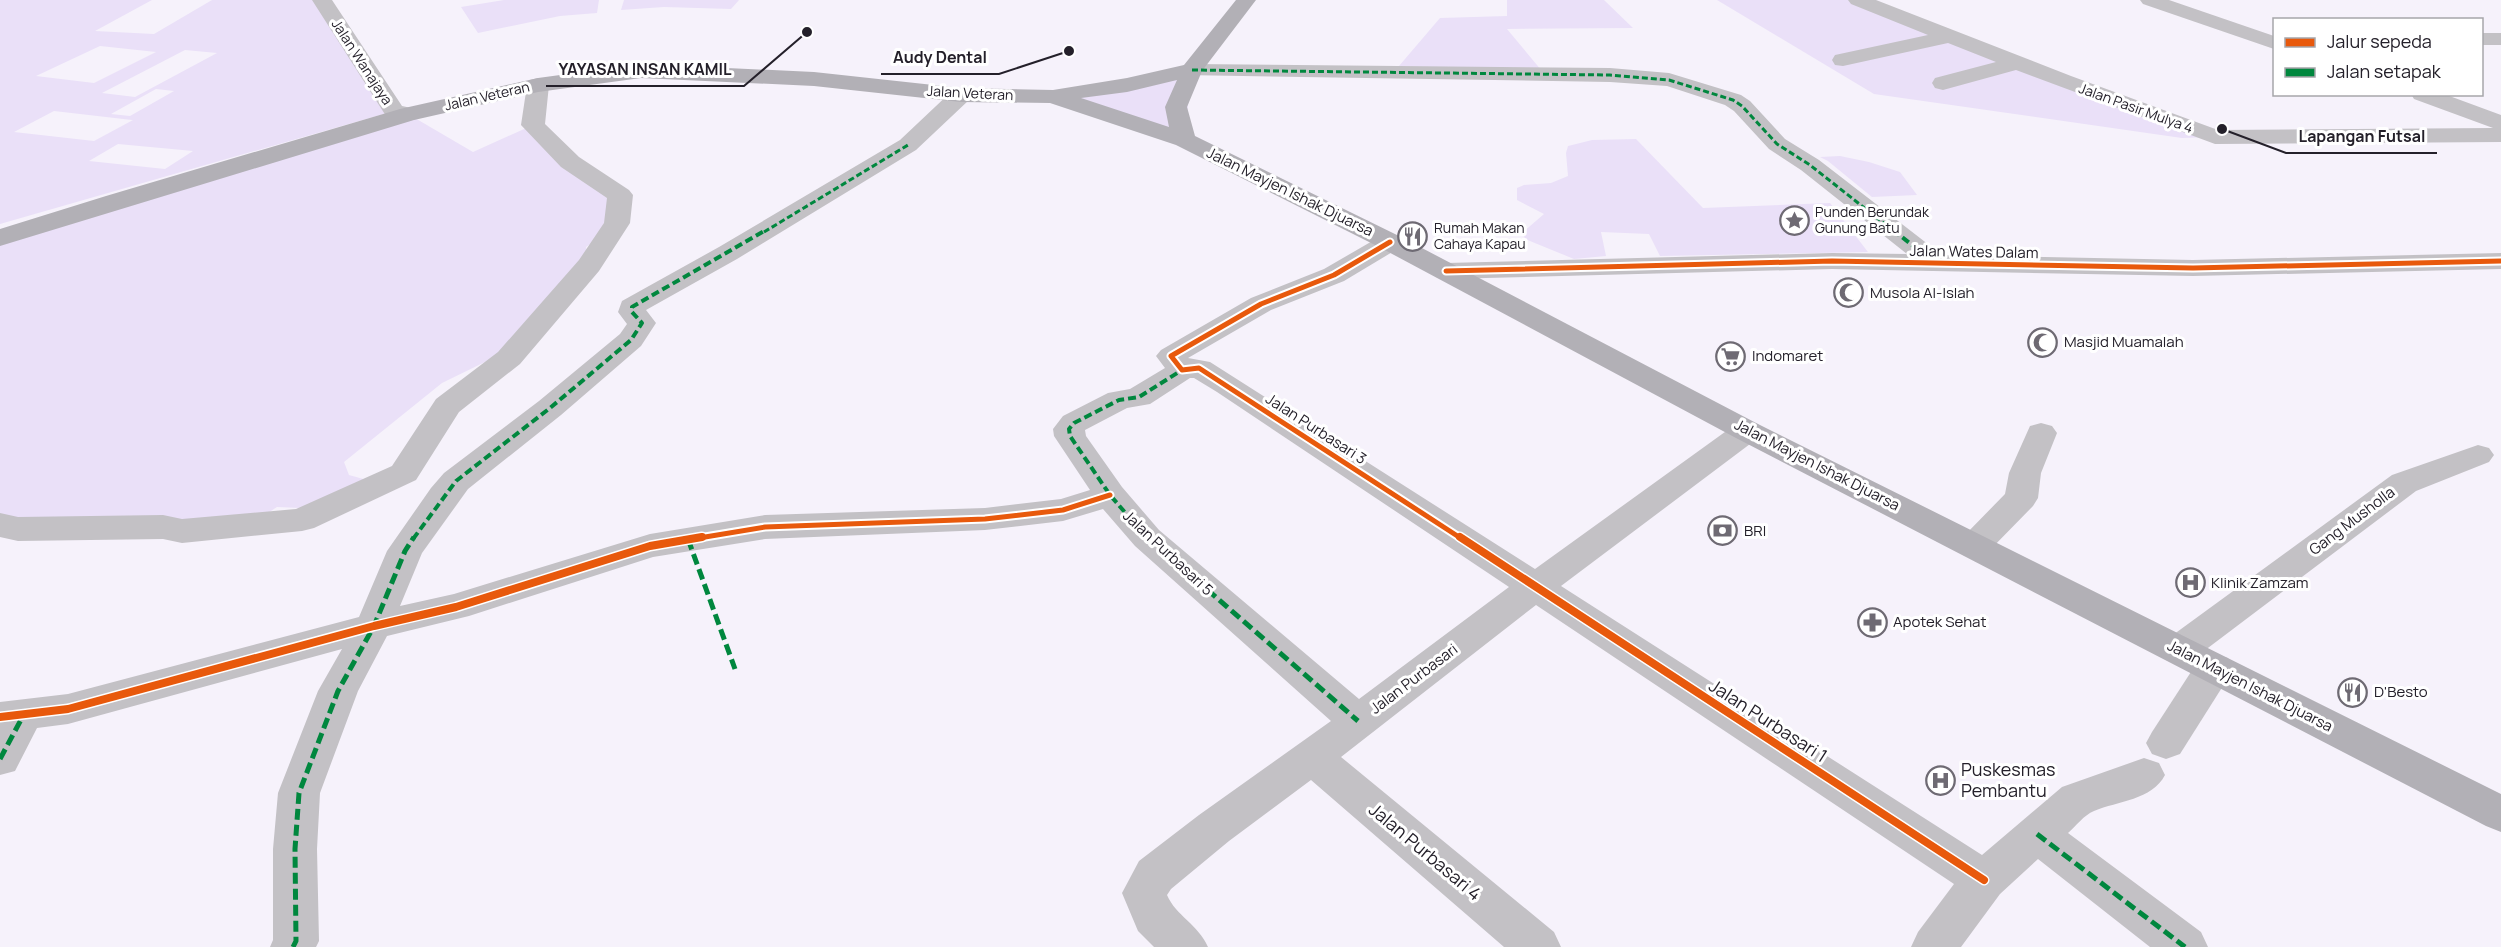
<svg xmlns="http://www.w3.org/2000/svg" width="2501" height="947" font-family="Manrope,sans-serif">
  <rect width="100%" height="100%" fill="#f6f2fb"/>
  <g fill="#eae0f8" fill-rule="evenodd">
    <path d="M0,0H152L95,31L154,34L212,0H321L394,111L0,224ZM100,46L156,52L94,83L36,76ZM185,50L217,53L135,97L102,93ZM156,89L174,91L130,116L111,114ZM54,111L132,120H133L94,141L14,132ZM118,144L193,151L165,169L89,161Z"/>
    <path d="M504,0H599L597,13L560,16L478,33L461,7Z"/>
    <path d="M624,0H739L731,9L664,7L621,10Z"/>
    <path d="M1507,0H1604L1633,28L1507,29L1542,71L1393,73L1440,18L1507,16Z"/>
    <path d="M1717,0H1859L2215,137L2182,138L1874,94Z"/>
    <path d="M1192,70L1184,140L1052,96Z"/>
    <path d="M408,114L473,152L533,125L620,195L622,224L586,247L589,260L520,345L442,383L344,462L349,475L367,480L301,508L277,507L257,520L0,525V238Z"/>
    <path d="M1636,139L1703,208L1830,203L1868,252L1660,256L1649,234L1601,232L1606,256L1574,259L1525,239L1523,232L1544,214L1517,200V188L1524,185L1551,183L1568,176L1566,153L1568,146L1592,140Z"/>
    <path d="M1840,156L1869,162L1900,172L1917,195L1872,197L1828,161L1820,157Z"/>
  </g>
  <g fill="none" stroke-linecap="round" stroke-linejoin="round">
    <g fill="#c3c1c5" fill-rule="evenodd">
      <path d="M312,0H332L402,106L416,109L419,114L416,119L408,121L386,116Z"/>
      <path d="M1848,0H1876L2071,76L2218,130L2493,128L2414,99L2411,94H2444L2501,115V142L2215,144L2016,70L1943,90L1935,88L1932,83L1935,78L1996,62L1948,43L1843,66L1835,65L1832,60L1835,55L1928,35L1851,4Z"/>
      <path d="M2140,0H2169L2274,36V49L2143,4Z"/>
      <rect x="2482" y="33" width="19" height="12"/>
      <path d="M1192,64L1610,68L1669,73L1741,95L1750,101L1785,139L1819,160L1942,255L2193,260L2501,253V269L2193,276L1832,269L1446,279L1436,277L1432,271L1436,265L1446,263L1832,253L1907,254L1801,170L1769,149L1734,111L1725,105L1667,86L1610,82L1184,75L1181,70L1184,65Z"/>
      <path d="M538,78L546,80L549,85L545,124L579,157L629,190L633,195L630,223L599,271L520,364L459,412L416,480L314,528L302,531L182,543L163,539L18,541L0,537V513L18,517L163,515L182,519L296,509L392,466L436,399L498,352L579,260L604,223L607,198L561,167L521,125L527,85L530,80Z"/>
      <path d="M961,88L969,90L972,95L969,100L916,150L737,259L646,310L656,323L641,346L561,415L468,489L422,553L400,606L454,594L650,534L765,515L985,508L1061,499L1090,490L1054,436L1053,429L1063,416L1108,393L1130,389L1165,368L1156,356L1161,350L1251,298L1324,269L1381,236L1390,234L1399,236L1403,242L1399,248L1344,281L1271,310L1188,358L1210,362L1535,569L1736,424L1747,421L1758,424L1763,431L1758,438L1561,586L1982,855L2062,787L2144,758L2159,763L2165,775C2152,800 2118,801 2094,811C2084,815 2076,826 2068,833L2201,932L2208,947H2150L2038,859L2000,894L1961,947H1911L1918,932L1954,884L1536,605L1341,757L1554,932L1561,947H1504L1311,780L1229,841L1171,889L1167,895C1176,916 1198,924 1208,947H1154L1138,931L1122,893L1139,861L1199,815L1331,721L1135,546L1103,509L1063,521L985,530L765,539L653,557L469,616L387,636L358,691L320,793L317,849L319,941L316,947H270L273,940V849L278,793L318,691L342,649L68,724L37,728L15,771L0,775V702L68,694L359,617L387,551L431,488L444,473L539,401L620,334L627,324L618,312L622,301L719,247L900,140L953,90ZM1190,378H1194L1217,392L1509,587L1359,699L1159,530L1122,487L1086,436L1085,430L1127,408L1150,404Z"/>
      <path d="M2041,423L2052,426L2057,433L2041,473L2038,498L2033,506L1987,553L1975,557L1963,553L1957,545L1963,537L2005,494L2009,473L2030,426Z"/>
      <path d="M2478,445L2489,448L2494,455L2489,462L2416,491L2192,660L2179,664L2166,660L2160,650L2166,640L2392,475Z"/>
      <path d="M2214,654L2228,658L2233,668L2228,678L2180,754L2166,759L2152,754L2146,743L2152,732L2200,658Z"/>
    </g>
    <path fill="#b2b0b6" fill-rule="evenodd" d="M1236,0H1256L1202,71L1187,107L1195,136L1399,236L1758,424L2501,794V832L2486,826L1736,438L1381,248L1176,145L1050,103L961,102L814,86L641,78L538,92L414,120L0,246V229L106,196L400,109L538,78L641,64L814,72L961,88L1053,90L1127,78L1184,65ZM1177,80L1165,107L1169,127L1081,98L1127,92Z"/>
    <g stroke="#00873e" stroke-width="3" stroke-dasharray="6 3" stroke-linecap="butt">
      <path d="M1192,70L1610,75L1669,80L1733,100L1742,106L1777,144L1810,165L1895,232"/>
      <path d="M764,232L908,145"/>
    </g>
    <g stroke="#00873e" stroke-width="4" stroke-dasharray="8 4" stroke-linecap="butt">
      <path d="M1893,230L1935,263"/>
      <path d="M413,539L456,481L550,408L631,340L642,323L632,312V307L766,230"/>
      <path d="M1148,539L1110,495L1070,436L1069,429L1074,423L1119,400L1139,397L1182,370"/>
    </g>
    <g stroke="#00873e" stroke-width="5" stroke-dasharray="11 5" stroke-linecap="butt">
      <path d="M1147,537L1358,721"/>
      <path d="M688,539L735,669"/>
      <path d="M0,759L23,716"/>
      <path d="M2037,834L2185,947"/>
      <path d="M293,947L296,941L295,849L299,793L338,691L374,626L405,551L414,537"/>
    </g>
    <defs>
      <g id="cycleway-far1">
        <path d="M1390,242L1334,275L1261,304L1171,356L1182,370L1199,368L1462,539"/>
        <path d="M1446,271L1832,261L2193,268L2501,261"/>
        <path d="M693,539L765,527L985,519L1063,510L1110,495"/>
      </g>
      <g id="cycleway">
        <path d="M1460,537L1984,880"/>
        <path d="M0,717L68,709L374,626L456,607L650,546L702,537"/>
      </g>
    </defs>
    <use href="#cycleway-far1" stroke="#fff" stroke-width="9"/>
    <use href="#cycleway" stroke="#fff" stroke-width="11"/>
    <use href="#cycleway-far1" stroke="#e8590c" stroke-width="5"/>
    <use href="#cycleway" stroke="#e8590c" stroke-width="8"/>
  </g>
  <defs>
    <symbol id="sight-ring" viewBox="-11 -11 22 22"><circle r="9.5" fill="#fff" stroke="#6e6a73" stroke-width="1.5"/><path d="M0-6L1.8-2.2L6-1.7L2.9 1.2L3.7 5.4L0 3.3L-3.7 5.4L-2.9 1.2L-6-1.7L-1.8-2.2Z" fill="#6e6a73"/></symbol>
    <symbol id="restaurant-ring" viewBox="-11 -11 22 22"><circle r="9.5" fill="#fff" stroke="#6e6a73" stroke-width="1.5"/><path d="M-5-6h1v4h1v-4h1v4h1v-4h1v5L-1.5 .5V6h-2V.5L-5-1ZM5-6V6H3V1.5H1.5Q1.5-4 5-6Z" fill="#6e6a73"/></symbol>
    <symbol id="mosque-ring" viewBox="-11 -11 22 22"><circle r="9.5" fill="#fff" stroke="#6e6a73" stroke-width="1.5"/><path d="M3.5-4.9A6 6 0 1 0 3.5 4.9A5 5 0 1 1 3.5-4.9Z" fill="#6e6a73"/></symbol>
    <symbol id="supermarket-ring" viewBox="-11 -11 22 22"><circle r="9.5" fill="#fff" stroke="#6e6a73" stroke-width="1.5"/><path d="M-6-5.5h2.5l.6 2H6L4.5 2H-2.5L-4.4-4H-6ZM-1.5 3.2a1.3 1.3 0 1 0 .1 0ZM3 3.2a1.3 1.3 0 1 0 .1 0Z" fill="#6e6a73"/></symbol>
    <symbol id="bank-ring" viewBox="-11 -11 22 22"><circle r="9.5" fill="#fff" stroke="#6e6a73" stroke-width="1.5"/><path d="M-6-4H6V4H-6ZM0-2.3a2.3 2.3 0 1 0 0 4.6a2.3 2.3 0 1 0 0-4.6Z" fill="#6e6a73"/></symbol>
    <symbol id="hospital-ring" viewBox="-11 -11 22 22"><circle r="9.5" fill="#fff" stroke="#6e6a73" stroke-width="1.5"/><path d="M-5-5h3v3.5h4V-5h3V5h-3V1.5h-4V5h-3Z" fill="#6e6a73"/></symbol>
    <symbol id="pharmacy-ring" viewBox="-11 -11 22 22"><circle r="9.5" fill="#fff" stroke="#6e6a73" stroke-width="1.5"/><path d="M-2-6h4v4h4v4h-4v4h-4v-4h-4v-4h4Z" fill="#6e6a73"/></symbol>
  </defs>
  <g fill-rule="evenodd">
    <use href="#sight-ring" x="1778" y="204" width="33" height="33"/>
    <use href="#restaurant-ring" x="1396" y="220" width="33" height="33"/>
    <use href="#mosque-ring" x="1832" y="276" width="33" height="33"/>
    <use href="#mosque-ring" x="2026" y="326" width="33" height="33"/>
    <use href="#supermarket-ring" x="1714" y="340" width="33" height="33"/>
    <use href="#bank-ring" x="1706" y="514" width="33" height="33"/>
    <use href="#hospital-ring" x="2174" y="566" width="33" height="33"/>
    <use href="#pharmacy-ring" x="1856" y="606" width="33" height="33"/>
    <use href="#restaurant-ring" x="2336" y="676" width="33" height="33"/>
    <use href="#hospital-ring" x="1924" y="764" width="33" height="33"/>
  </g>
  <g text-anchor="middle" stroke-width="6" stroke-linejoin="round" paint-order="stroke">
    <g font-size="14" fill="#24202a" stroke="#fff">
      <text transform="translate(362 62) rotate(57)" y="5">Jalan Wanajaya</text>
      <text transform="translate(970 93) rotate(3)" y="5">Jalan Veteran</text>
      <text transform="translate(487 96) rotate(-13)" y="5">Jalan Veteran</text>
      <text transform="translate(2136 108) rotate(20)" y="5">Jalan Pasir Mulya 4</text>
    </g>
    <g font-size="14" fill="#24202a" stroke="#fff" text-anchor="start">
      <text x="1815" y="217">Punden Berundak<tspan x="1815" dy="16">Gunung Batu</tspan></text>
      <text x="1434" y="233">Rumah Makan<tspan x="1434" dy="16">Cahaya Kapau</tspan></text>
    </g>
    <g font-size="15" fill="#24202a" stroke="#fff">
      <text transform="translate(1290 192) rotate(26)" y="5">Jalan Mayjen Ishak Djuarsa</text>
      <text transform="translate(1974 252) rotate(1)" y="5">Jalan Wates Dalam</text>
      <text transform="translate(1316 429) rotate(33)" y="5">Jalan Purbasari 3</text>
      <text transform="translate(1817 465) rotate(27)" y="5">Jalan Mayjen Ishak Djuarsa</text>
      <text transform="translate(2352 521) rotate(-37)" y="5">Gang Musholla</text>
      <text transform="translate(1168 553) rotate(43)" y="5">Jalan Purbasari 5</text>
      <text transform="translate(1414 679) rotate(-37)" y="5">Jalan Purbasari</text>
      <text transform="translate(2250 686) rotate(27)" y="5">Jalan Mayjen Ishak Djuarsa</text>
    </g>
    <g font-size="15" fill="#24202a" stroke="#fff" text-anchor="start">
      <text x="1870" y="298">Musola Al-Islah</text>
      <text x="2064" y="347">Masjid Muamalah</text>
      <text x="1752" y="361">Indomaret</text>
      <text x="1744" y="536">BRI</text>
      <text x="2211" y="588">Klinik Zamzam</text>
      <text x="1893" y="627">Apotek Sehat</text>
      <text x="2374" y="697">D'Besto</text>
    </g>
    <g font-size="18" fill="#24202a" stroke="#fff">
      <text transform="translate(1768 721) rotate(33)" y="6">Jalan Purbasari 1</text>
      <text transform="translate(1425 852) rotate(40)" y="6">Jalan Purbasari 4</text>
    </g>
    <g font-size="18" fill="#24202a" stroke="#fff" text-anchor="start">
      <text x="1961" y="776">Puskesmas<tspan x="1961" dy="21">Pembantu</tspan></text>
    </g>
  </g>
  <path fill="none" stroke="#24202a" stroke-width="2" d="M1069 51L999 74H881M807 32L744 86H546M2222 129L2286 153H2437"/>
  <g fill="#24202a" stroke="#fff" stroke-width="2">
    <circle cx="1069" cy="51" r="6"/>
    <circle cx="807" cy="32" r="6"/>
    <circle cx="2222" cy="129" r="6"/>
  </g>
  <g font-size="16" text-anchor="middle" font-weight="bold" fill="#24202a" stroke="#fff" stroke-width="6" stroke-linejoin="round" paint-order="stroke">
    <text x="940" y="63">Audy Dental</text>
    <text x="645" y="75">YAYASAN INSAN KAMIL</text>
    <text x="2362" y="142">Lapangan Futsal</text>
  </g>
  <rect x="2273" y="18" width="210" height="78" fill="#ffffff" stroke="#a7a6aa" stroke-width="1.5"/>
  <rect x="2285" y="38" width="30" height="9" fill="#e8590c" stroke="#a7a6aa" stroke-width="1.5"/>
  <text x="2327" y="48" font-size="18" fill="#24202a">Jalur sepeda</text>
  <rect x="2285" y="68" width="30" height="9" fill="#00873e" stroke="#a7a6aa" stroke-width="1.5"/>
  <text x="2327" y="78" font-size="18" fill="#24202a">Jalan setapak</text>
</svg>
